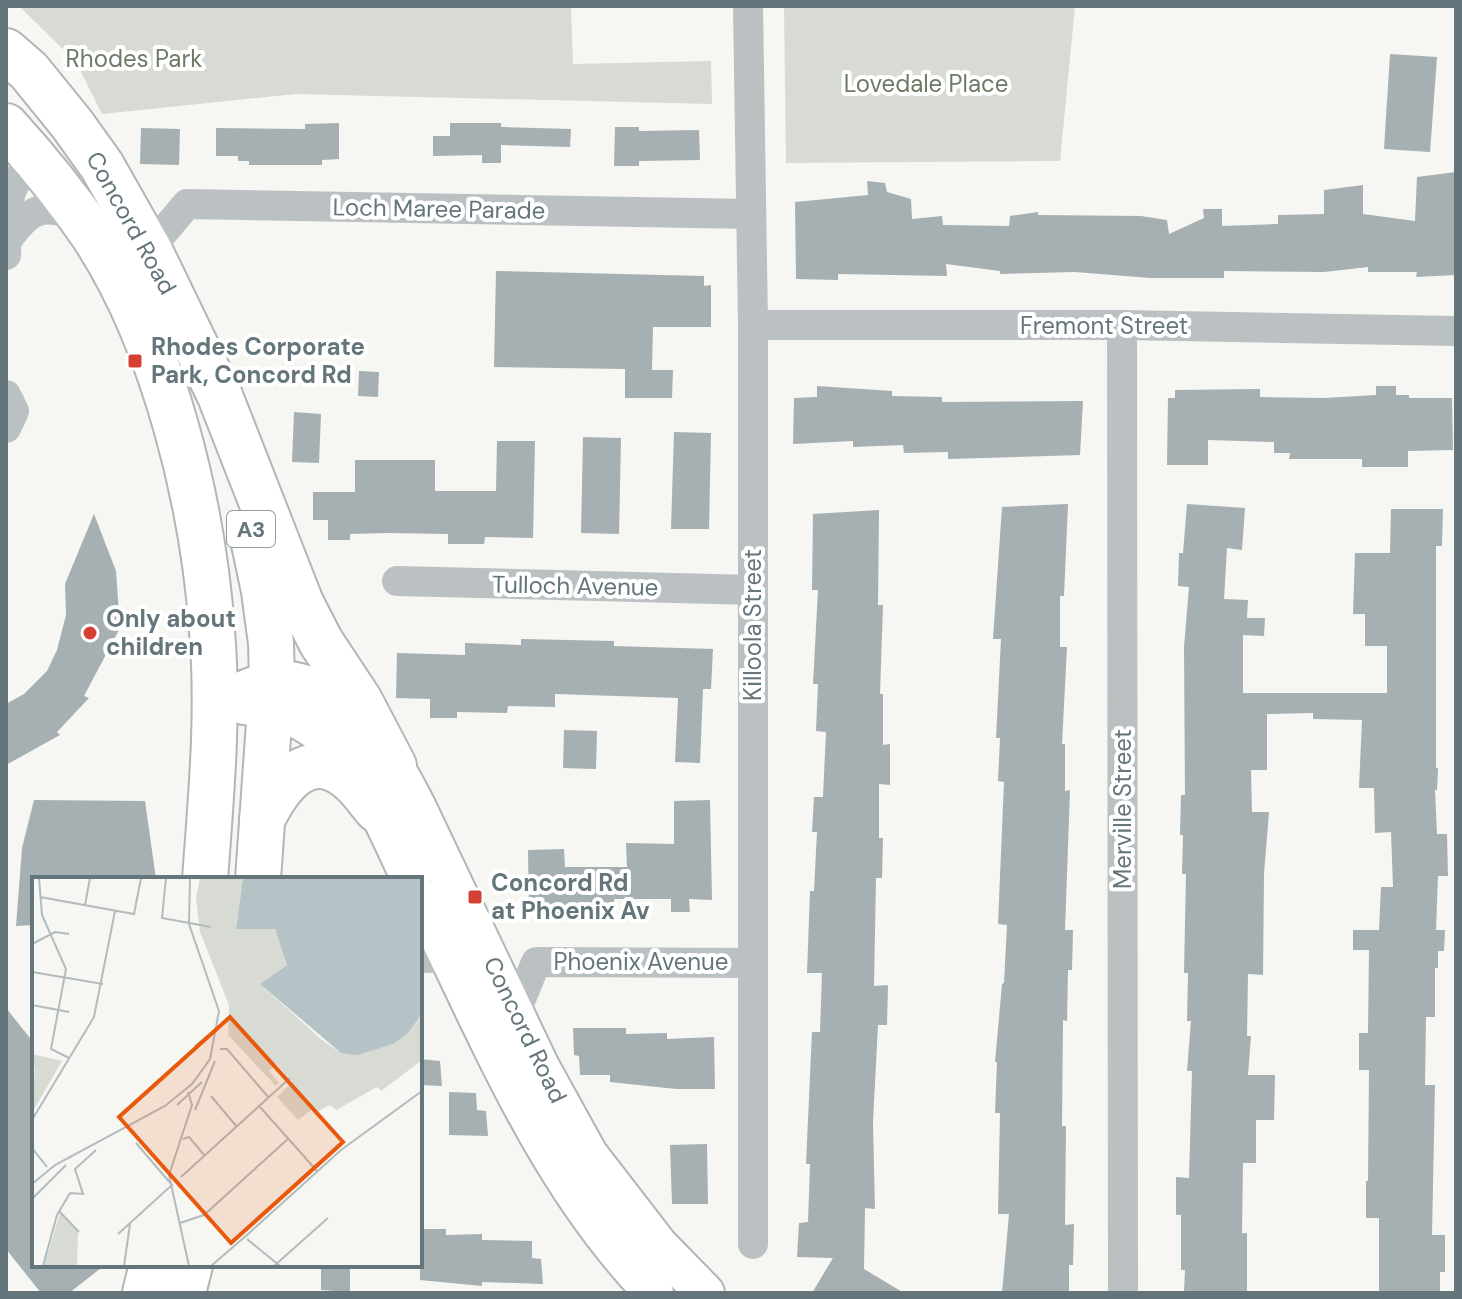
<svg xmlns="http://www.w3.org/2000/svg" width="1462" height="1299" font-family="'DM Sans',sans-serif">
  <rect width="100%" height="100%" fill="#f6f6f3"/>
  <g fill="#d7dbd3">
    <path d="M19,6H571L573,64L711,61L712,104L296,94L102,114L76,62Z"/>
    <path d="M784,6H1075L1060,161L786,163Z"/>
  </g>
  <g fill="#a6afb2">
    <path d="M1390,54L1437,57L1430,152L1384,149Z"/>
    <path d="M339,123V159L322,160V165H249V161H238V156H216V128L305,129V124Z"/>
    <path d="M450,123H501V127L571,129L570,147L501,145V163H482V155L433,156V136H450Z"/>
    <path d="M615,127H639V131L699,130L700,160L639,161V166H614Z"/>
    <path d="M141,128L180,129L179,165L140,164Z"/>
    <path d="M1456,172V275L1416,277L1417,272H1368V267L1324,272L1224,271V278H1150L1075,272L1000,274V271L946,264L947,276L838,274V280L796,279L795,202L868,195L867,181L885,183L887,192L911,199L912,219L942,216L943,225L1009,226L1010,216L1038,212V215L1141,216L1167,220L1169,234L1204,218L1203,209H1222V226L1278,224V215L1324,214V190L1363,185V214L1415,221L1417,177Z"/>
    <path d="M496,271L704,276V286L711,285V327H653L652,370H673L672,398H625V369L494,367Z"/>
    <path d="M359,371L379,372L378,397L358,396Z"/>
    <path d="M817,386L892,391V396L942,397V402L1083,401L1080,455L948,459V452L904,453L903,445L853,447V441L793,444L794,398L817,397Z"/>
    <path d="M1376,386H1396V395H1409V398H1452L1453,450L1408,451V467H1362V459H1289L1290,453H1274V442L1208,440V465H1167L1168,398H1175V390L1260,389V397L1324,398L1376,395Z"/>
    <path d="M294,412L321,414L319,463L292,462Z"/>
    <path d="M674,432L711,433L709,529H671Z"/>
    <path d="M583,437L621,438L619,534L581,533Z"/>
    <path d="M497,441H535L533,538L485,537L484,544H448V534L388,533L350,534V540H328V520H313V492H355V460H435V491H496Z"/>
    <path d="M1068,504L1064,596H1060V647H1067L1062,744H1065V791L1070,790L1065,930H1073L1072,970H1068L1067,1021L1063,1020L1062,1126H1066L1065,1225L1074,1224L1073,1265H1069V1293H1002L1009,1214H998L1000,1113H995L997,1062H995L1002,984L1004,983L1007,925L998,924L1004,782L998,781L1000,738H996L1001,639H993L1002,507Z"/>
    <path d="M1187,504L1245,508L1242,550L1227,548L1224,599L1248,600L1247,618H1265L1264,636L1243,635V693H1387V646H1365V614H1353L1355,553H1390L1391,509H1443L1442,546H1436V768H1438L1437,790H1435L1437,834H1447L1448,876H1438L1436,930H1445L1444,951H1438V968H1435V1017H1426L1425,1085H1435L1432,1235H1445V1272H1440V1293H1379V1218H1366V1181H1368L1369,1070H1359V1033H1368L1369,950H1353V930H1379L1381,887H1393L1391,832L1375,833L1374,788H1359L1362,720L1313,719V713L1267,714V770H1251L1252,812H1269L1264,874L1263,975L1248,974L1247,1036H1251L1248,1075H1275L1274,1120H1256V1163H1243L1242,1233H1247V1293H1184L1185,1270H1181V1215H1176V1177L1189,1178L1192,1071H1187L1191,1021H1187L1188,973H1184L1186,874H1182L1183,835H1180L1181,795H1185L1184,647L1189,587L1178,586L1179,553H1183Z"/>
    <path d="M879,510L878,605H883L880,694H883V745L890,744V785L879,784V838H883L882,878H876L874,986L888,985L887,1025H878L873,1122L875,1209L865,1208L864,1269L904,1293H812L833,1258L797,1257L799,1223L808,1222L810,1164H806L812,1032H820L822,973H807L810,891H814L817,832H812L814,797H823L826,732L816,731L818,684H813L818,590H812L813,514Z"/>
    <path d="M94,514L116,571L120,628L84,696L89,698L57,732L60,735L6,765V704L24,694L47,671L57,650L66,615L65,584Z"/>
    <path d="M521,639L614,641V646L713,649L711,689H703L700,763L675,762L678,698L555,694V707L508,706L507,713L457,712V718H430V699L396,698L397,653L465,655V643L521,645Z"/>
    <path d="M564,730L597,731L596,769L563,768Z"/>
    <path d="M34,800L145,801L156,879H34V925L16,926L22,848Z"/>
    <path d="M710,800L712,900L689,899L690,912H671V899H614V916L529,914L528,850L564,849L565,867H627L626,843L674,844V801Z"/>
    <path d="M6,1008L34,1043V1265H105L69,1293H41L6,1249Z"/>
    <path d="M573,1028H626V1034L667,1033V1039L714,1037L715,1089H676L610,1082V1075H580L579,1056L574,1055Z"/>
    <path d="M420,1059L440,1061L442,1086L420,1085Z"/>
    <path d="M449,1092L476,1093L477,1110L486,1111L488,1136L449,1135Z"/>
    <path d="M707,1144L708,1204H672L670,1145Z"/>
    <path d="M420,1229H446V1235L482,1234V1240L532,1241V1258L541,1259L543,1284L482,1282V1286L420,1280Z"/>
    <path d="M321,1265H350V1292L321,1290Z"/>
  </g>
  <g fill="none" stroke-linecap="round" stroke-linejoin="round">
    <defs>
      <g id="major">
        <path d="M213,703C232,696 253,684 272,681C312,674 360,716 381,746C395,765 405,785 416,806L540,1067L588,1154L659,1246L705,1293"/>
        <path d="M244,705C344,712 373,801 411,879"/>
        <path d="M420,897C488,1034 545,1181 654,1293"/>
      </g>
      <g id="highway">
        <path d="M6,51L29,71L72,124L102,166L149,249L220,396L301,603L321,642L360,701L394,766"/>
        <path d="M6,126C37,160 67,197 93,235C164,343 203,503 212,631C219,713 211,798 205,879"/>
        <path d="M253,539L264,591L271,643L272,681L258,879"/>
        <path d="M262,820C280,783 310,743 353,782C362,790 369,801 377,810"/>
        <path d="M145,1293L152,1265"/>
        <path d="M183,1293L190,1265"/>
      </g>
    </defs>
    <use href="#major" stroke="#afb5b8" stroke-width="42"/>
    <use href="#highway" stroke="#b1b6b8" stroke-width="48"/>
    <g stroke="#bbc1c3" stroke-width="30">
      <path d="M748,6L753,325V1244"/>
      <path d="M6,242C29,208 44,201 82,219"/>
      <path d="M149,249L187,204L751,214"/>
      <path d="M6,255C7,232 3,198 18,179C23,172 31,167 37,162"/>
      <path d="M753,325H1122L1456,331"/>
      <path d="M1122,325L1123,1293"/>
      <path d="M6,395L14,411L6,428"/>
      <path d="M397,581L753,590"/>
      <path d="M420,958L470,957"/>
      <path d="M515,1014L536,962L753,963"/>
    </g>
    <use href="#major" stroke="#fff" stroke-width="38"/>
    <use href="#highway" stroke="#fff" stroke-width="44"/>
  </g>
  <g fill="#d63f34" stroke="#fff" stroke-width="3">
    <rect x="127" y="353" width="16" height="16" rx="4"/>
    <circle cx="90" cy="633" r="8"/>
    <rect x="467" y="889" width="16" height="16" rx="4"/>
  </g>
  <g text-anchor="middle" stroke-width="8" stroke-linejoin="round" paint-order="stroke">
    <rect fill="#fff" stroke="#929fa3" stroke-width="2" x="227" y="511" width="48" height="36" rx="6"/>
    <g font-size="22" font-weight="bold" fill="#64767c">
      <text x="251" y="537">A3</text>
    </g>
    <g font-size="24" fill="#6d7a66" stroke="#fff">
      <text x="134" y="67">Rhodes Park</text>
      <text x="926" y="92">Lovedale Place</text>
    </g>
    <g font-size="24" fill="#64767c" stroke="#fff">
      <text transform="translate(439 209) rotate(1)" y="8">Loch Maree Parade</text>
      <text transform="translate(131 223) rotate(61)" y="8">Concord Road</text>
      <text x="1104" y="334">Fremont Street</text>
      <text transform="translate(575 586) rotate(1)" y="8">Tulloch Avenue</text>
      <text transform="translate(753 625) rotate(-90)" y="8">Killoola Street</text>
      <text transform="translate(1123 809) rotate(-90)" y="8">Merville Street</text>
      <text x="641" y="970">Phoenix Avenue</text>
      <text transform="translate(525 1030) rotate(64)" y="8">Concord Road</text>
    </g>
    <g font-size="24" font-weight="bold" fill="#64767c" stroke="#fff" text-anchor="start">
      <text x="151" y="355">Rhodes Corporate<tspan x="151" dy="28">Park, Concord Rd</tspan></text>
      <text x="106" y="627">Only about<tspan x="106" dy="28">children</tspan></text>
      <text x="491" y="891">Concord Rd<tspan x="491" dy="28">at Phoenix Av</tspan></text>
    </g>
  </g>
  <g transform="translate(32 877)">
    <rect width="390" height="390" fill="#f6f6f3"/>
    <path d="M168,1H211L204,51L243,52L255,88L228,107L290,163L309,176L390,136V183L349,214L345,210L304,233L298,228L285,235L282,231L266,243L245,220L260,205L244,187L237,194L247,206L244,209L196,158L197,128L168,55L164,21ZM0,177L30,184L0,236L3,189L0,193ZM28,336L46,355L45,389H12Z" fill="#d7dbd3"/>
    <path d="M211,1H390V136L376,156L361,167L325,178L309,176L228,107L255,88L243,52H204Z" fill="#b6c3c6"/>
    <path fill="none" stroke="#b3bbbc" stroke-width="2" d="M7,1L10,38L34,92L19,172L37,181M134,1L130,41L179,50M8,20L102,37L109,1M53,28L58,1M0,67L23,55L37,57M0,95L71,107M0,128L37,135M163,169L184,152M188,172H195L237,221M156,215L160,228L137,298L157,389M179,219L205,250M145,228L170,205M228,230L285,294M163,233L183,184M0,243L62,140L83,34M151,262L157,260L173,279M0,271L15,290M149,300L258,201M0,307L23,288L133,229L160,207L178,182L187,134L157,47L158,1M38,316L51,317L43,292L64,273M0,322L34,288M27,334L47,355M148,346L172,338L257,261M86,357L140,308L104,266M215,358L309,273L390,214M215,362L248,389M11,389L25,338L38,316M92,389L98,347M179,389L215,358M242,389L296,341"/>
    <path fill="#e8590c" fill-opacity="0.15" stroke="#e8590c" stroke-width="4" d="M198,140L311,265L199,366L87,240Z"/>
    <rect width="390" height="390" fill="none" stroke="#64767c" stroke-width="4"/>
  </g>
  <rect width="1462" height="1299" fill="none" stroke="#64767c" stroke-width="16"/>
</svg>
